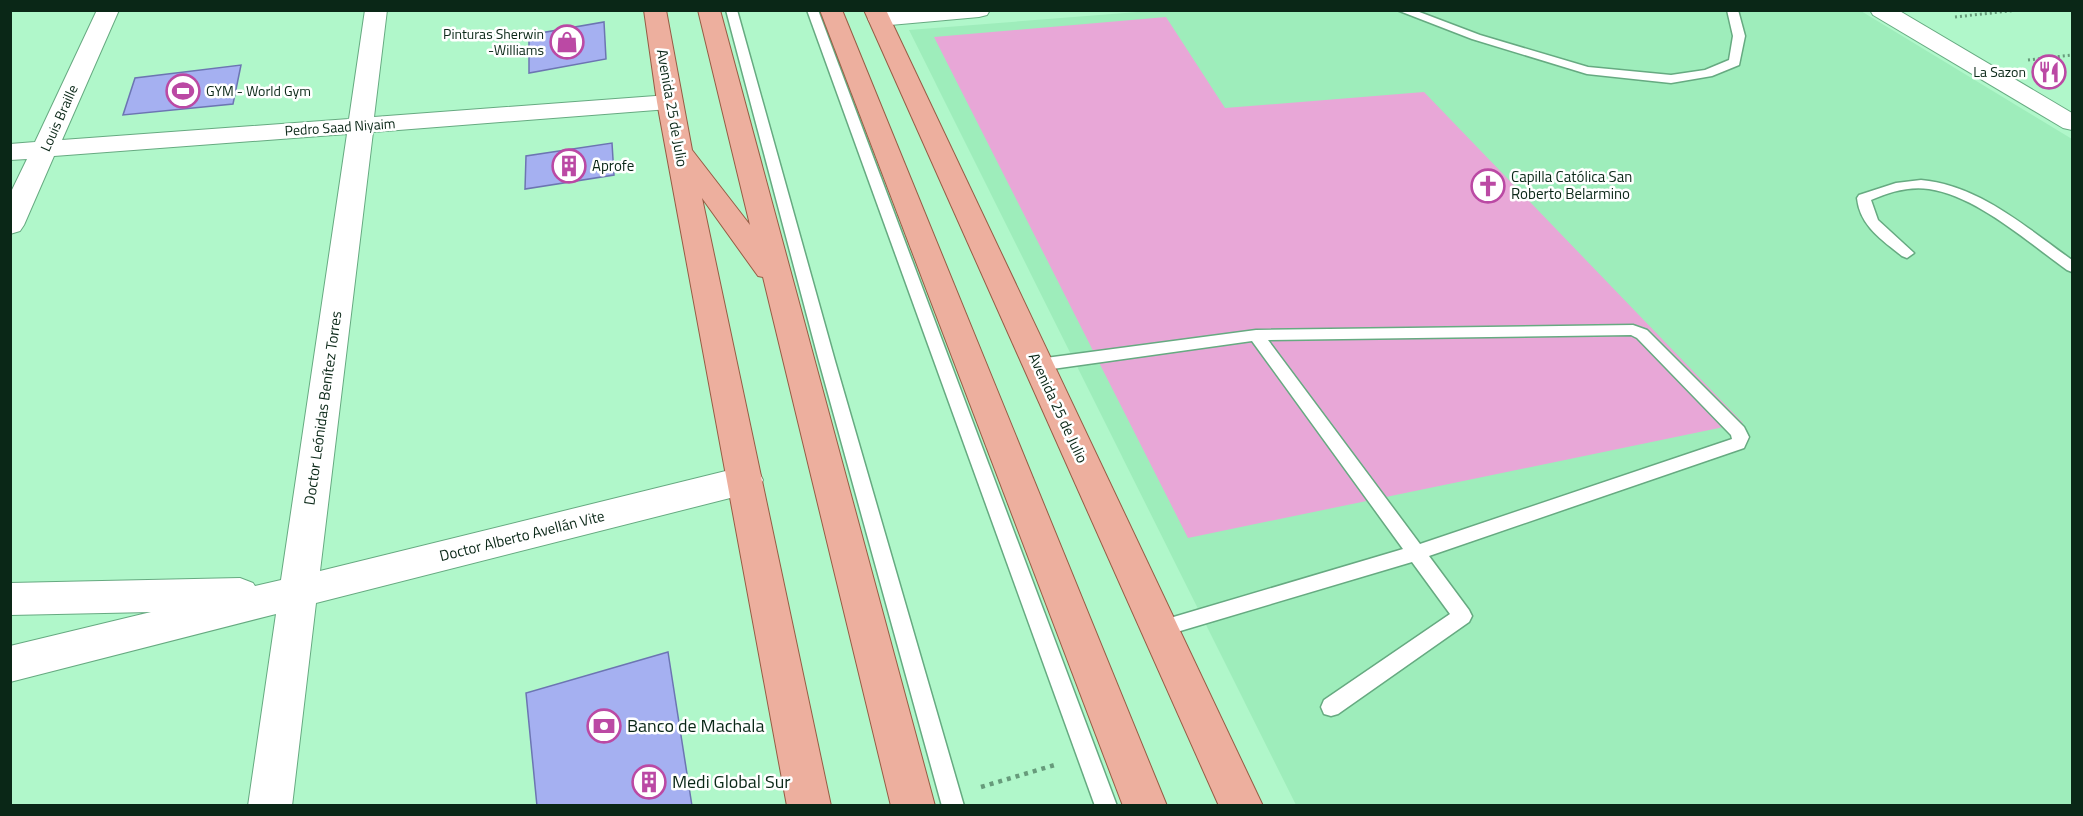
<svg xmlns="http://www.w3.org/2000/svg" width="2083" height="816" font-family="'Titillium Web',sans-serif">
  <rect width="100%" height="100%" fill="#b0f7ca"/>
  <path fill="#9eedbb" d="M1163,10L1861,11L2072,139V805H1296L909,30Z"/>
  <path fill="#e8a7d7" d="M1166,17L1225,108L1424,92L1743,423L1188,538L934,37Z"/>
  <g fill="#a5b0f1" stroke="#6c75b2" stroke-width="1.5">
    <path d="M604,22L606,59L529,73V35Z"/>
    <path d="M241,65L233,104L123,115L135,78Z"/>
    <path d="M612,143L614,175L525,189L526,156Z"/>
    <path d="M668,652L692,806H537L526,693Z"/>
  </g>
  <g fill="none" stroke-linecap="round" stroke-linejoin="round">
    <defs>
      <g id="service">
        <path d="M726,10H737L835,361L964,806H942L819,361Z"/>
        <path d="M807,10H818L1117,806H1095Z"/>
        <path d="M1397,10H1414L1480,35L1588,67L1671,75L1705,70L1729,60L1733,36L1727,10H1738L1745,36L1739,65L1712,76L1671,83L1587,74L1472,39Z"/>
        <path d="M1921,180C1979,185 2027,228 2072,260V272L2067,270C2029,243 1977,196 1929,189C1909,186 1889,192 1871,200L1878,220L1914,253L1907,258L1902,256C1882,240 1860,226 1857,198L1859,195L1896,183Z"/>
        <path d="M1633,325L1647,330L1744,427L1749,437L1744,448L1429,556L1469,610L1472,616L1469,622L1338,714L1331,716L1324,714L1321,707L1324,700L1450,614L1412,562L1160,637L1153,635L1150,629L1153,623L1160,621L1403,549L1252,341L1038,371L1032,369L1030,365L1032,361L1038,359L1256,330ZM1631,335L1637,338L1731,435L1732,439L1420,544L1268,340Z"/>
      </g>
      <g id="minor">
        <path d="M97,10H119L62,140L349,119L365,10H387L374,117L669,95L678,97L681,102L678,107L669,109L373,132L320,571L746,466L758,470L763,480L758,490L746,494L316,603L292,806H248L276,614L10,682V646L151,612L10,615V583L240,578L253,583L255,586L281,580L347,134L54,156L24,225L20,231L10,234V194L27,159L10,160V144L35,142Z"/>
        <path d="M899,10H990L987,15L979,17L879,26L871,24L868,19L871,14Z"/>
      </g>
      <path id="tertiary" d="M1870,10H1898L2072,113V130L2063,128L1873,15Z"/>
      <g id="primary">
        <path d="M644,10H666L692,150L750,225L698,10H720L935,806H891L763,277L758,276L702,198L831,806H787L657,102Z"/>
        <path d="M820,10H842L1167,806H1123Z"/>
        <path d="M864,10H886L1263,806H1219Z"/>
      </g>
    </defs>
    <use href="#service" stroke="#66aa81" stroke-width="3"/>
    <use href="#minor" stroke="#66aa81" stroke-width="2"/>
    <use href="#tertiary" stroke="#66aa81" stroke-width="2"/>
    <use href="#primary" stroke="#965c44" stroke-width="2"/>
    <g stroke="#679b7b" stroke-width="3" stroke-dasharray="2 3" stroke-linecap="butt">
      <path d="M1955,17L2018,10"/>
      <path d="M2028,60L2072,55"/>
    </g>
    <path stroke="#679b7b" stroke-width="4.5" stroke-dasharray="4 5" stroke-linecap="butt" d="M981,787L1058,764"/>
    <use href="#service" fill="#fff" fill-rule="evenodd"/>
    <use href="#minor" fill="#fff" fill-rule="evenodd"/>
    <use href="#tertiary" fill="#fff" fill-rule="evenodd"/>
    <use href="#primary" fill="#edaf9e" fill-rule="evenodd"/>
  </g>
  <defs>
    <symbol id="shop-ring" viewBox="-11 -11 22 22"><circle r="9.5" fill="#fff" stroke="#bb49a4" stroke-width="1.5"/><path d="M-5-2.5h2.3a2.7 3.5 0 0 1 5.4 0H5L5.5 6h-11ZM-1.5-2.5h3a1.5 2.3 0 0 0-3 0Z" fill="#bb49a4"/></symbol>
    <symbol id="restaurant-ring" viewBox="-11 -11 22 22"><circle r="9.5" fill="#fff" stroke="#bb49a4" stroke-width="1.5"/><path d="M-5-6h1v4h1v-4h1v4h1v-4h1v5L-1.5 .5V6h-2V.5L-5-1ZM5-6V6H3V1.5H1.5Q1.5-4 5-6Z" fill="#bb49a4"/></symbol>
    <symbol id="stadium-ring" viewBox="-11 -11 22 22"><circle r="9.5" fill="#fff" stroke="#bb49a4" stroke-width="1.5"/><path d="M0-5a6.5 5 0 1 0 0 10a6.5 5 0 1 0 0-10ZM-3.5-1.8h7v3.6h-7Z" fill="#bb49a4"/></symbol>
    <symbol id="building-ring" viewBox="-11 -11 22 22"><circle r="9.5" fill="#fff" stroke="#bb49a4" stroke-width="1.5"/><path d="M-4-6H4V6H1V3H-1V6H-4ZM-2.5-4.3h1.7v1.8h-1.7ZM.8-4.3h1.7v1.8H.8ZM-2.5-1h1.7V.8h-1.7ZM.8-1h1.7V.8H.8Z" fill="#bb49a4"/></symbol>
    <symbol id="church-ring" viewBox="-11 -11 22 22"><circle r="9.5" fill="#fff" stroke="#bb49a4" stroke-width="1.5"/><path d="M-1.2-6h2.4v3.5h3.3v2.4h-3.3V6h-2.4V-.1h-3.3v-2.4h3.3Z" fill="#bb49a4"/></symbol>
    <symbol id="bank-ring" viewBox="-11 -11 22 22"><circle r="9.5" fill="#fff" stroke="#bb49a4" stroke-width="1.5"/><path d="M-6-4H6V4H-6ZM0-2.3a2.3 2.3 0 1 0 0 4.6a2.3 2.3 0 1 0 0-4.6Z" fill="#bb49a4"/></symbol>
  </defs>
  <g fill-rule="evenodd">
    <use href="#shop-ring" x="548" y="23" width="38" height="38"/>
    <use href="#restaurant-ring" x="2030" y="53" width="38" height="38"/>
    <use href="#stadium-ring" x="164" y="72" width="38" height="38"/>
    <use href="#building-ring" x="550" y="147" width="38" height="38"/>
    <use href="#church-ring" x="1469" y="167" width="38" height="38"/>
    <use href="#bank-ring" x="585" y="707" width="38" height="38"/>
    <use href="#building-ring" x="630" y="763" width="38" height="38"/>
  </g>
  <g text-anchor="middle" stroke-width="5" stroke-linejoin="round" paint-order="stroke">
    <g font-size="14" fill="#0a2717" stroke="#fff" text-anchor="end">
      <text x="544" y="39">Pinturas Sherwin<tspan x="544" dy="16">-Williams</tspan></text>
      <text x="2026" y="77">La Sazon</text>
      <text x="206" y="96" text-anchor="start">GYM - World Gym</text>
    </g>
    <g font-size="14" fill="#0a2717" stroke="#fff">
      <text transform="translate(59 118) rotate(-66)" y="5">Louis Braille</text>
      <text transform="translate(340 127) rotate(-4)" y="5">Pedro Saad Niyaim</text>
    </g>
    <g font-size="15" fill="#0a2717" stroke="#fff">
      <text transform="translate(672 108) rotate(80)" y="5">Avenida 25 de Julio</text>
      <text transform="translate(323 408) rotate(-82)" y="5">Doctor Leónidas Benítez Torres</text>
      <text transform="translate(1058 408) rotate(65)" y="5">Avenida 25 de Julio</text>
      <text transform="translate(522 536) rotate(-14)" y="5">Doctor Alberto Avellán Vite</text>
    </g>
    <g font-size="15" fill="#0a2717" stroke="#fff" text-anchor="start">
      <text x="592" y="171">Aprofe</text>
      <text x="1511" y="182">Capilla Católica San<tspan x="1511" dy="17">Roberto Belarmino</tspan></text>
    </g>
    <g font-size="18" fill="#0a2717" stroke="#fff" text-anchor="start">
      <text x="627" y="732">Banco de Machala</text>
      <text x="672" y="788">Medi Global Sur</text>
    </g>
  </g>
  <rect width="2083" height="816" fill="none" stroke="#0a2717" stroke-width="24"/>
</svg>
